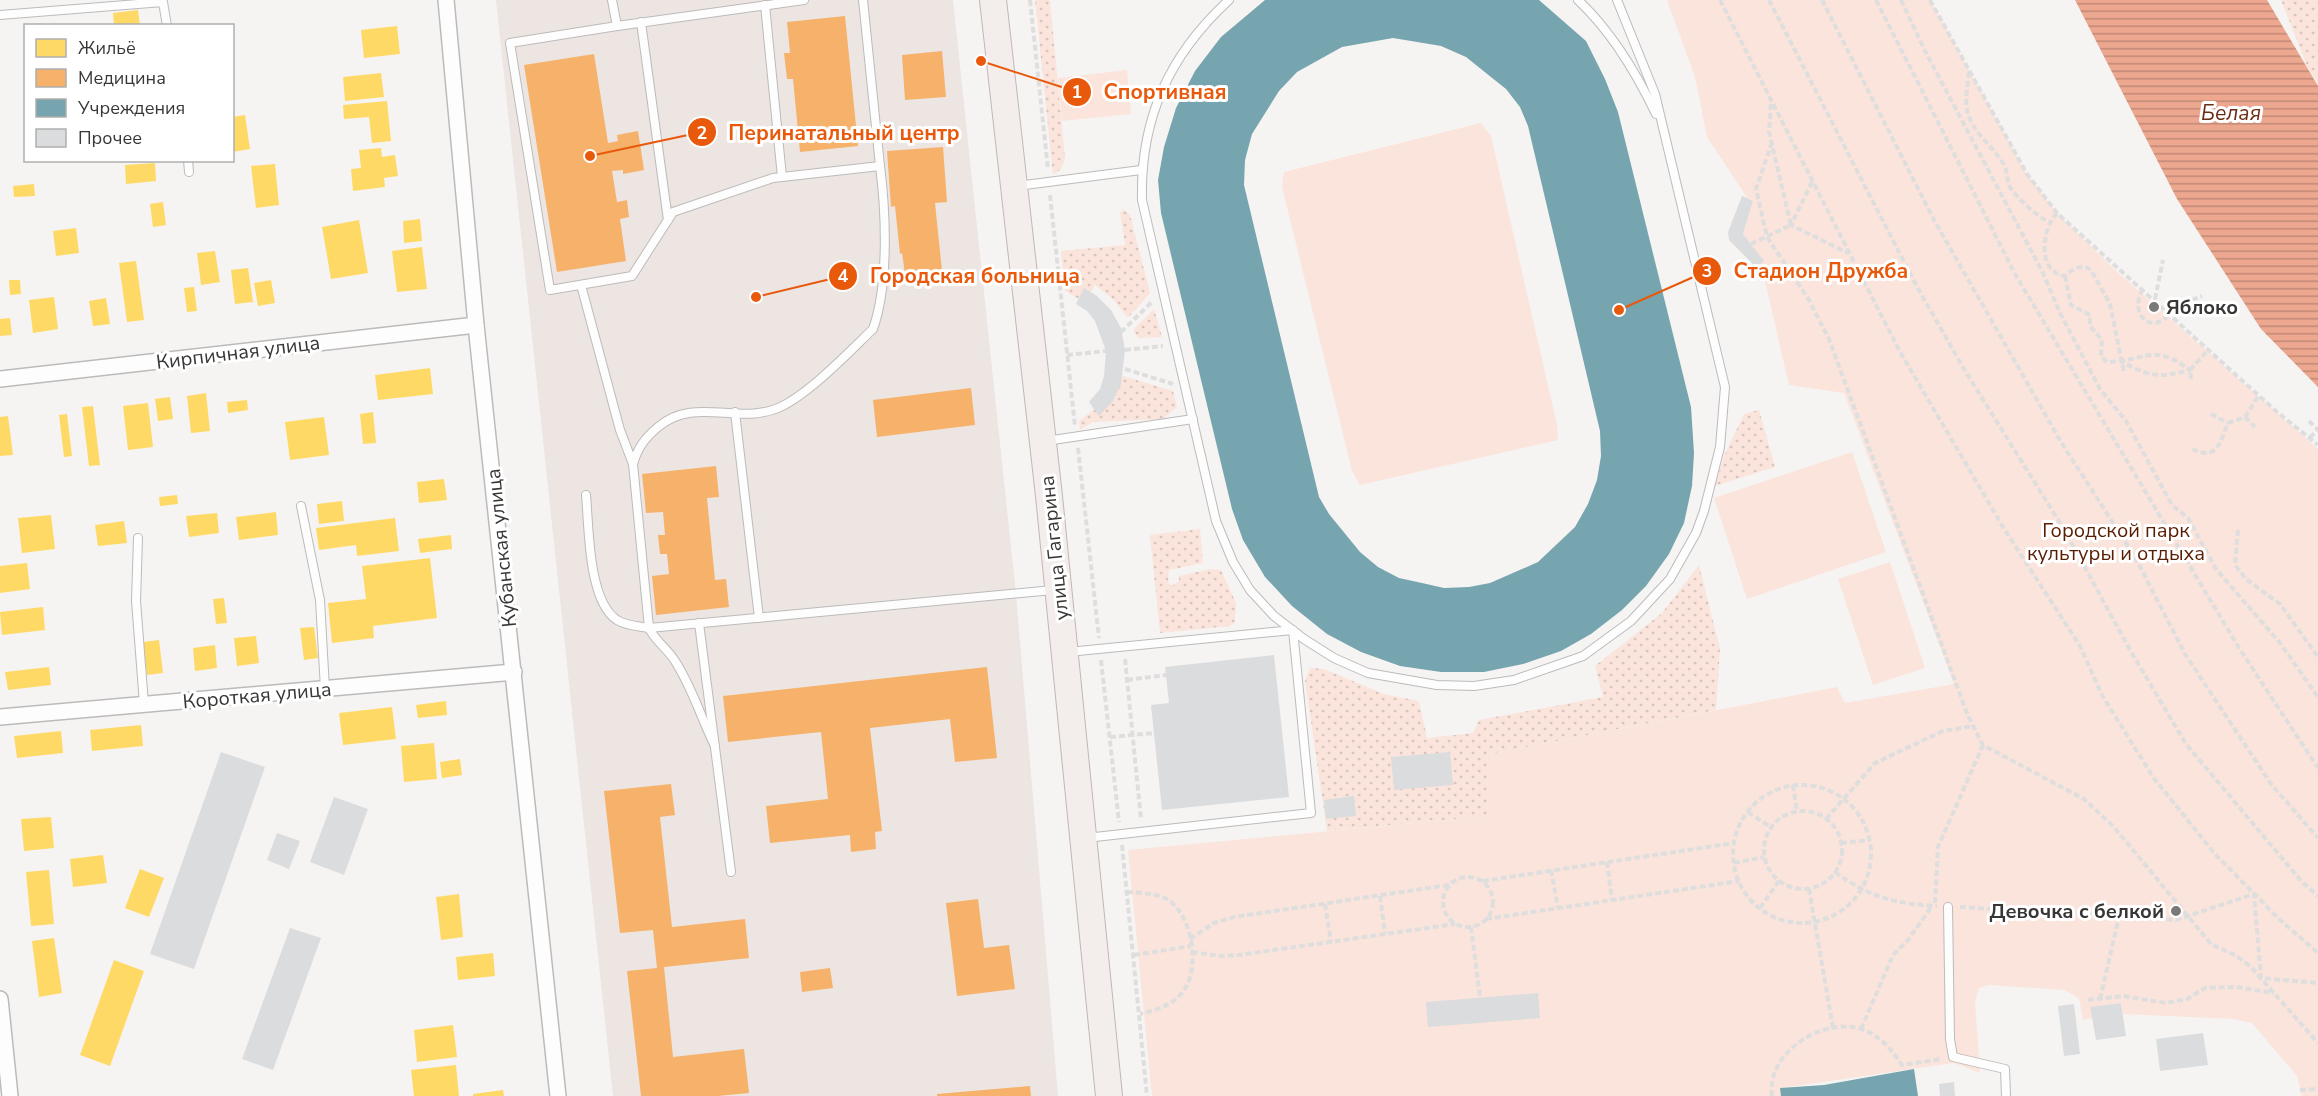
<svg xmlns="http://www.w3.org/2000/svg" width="2318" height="1096" font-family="'Nunito Sans',sans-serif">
  <defs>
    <pattern id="grass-dots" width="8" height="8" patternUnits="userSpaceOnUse" patternTransform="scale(1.5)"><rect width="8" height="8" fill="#fae4db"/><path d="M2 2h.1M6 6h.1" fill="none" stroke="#d7c4bd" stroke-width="1.8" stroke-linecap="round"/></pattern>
    <pattern id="water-rules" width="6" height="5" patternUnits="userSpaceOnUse" patternTransform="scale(1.5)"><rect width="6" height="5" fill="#eca78e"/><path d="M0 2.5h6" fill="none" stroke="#c08975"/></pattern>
  </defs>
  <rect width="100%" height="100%" fill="#f6f4f3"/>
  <path fill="#ece5e2" d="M496,0H953L1016,594L1058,1096H613Z"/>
  <g fill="url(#grass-dots)">
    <path d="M1035,0H1050L1065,159L1061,169L1053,175Z"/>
    <path d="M2281,0H2318V83L2308,69Z"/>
    <path d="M1124,210L1130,215L1150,293L1128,318L1114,300L1095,285L1091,292L1083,289L1079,299L1065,291L1061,251L1125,245L1120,212Z"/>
    <path d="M1154,309L1162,337L1138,338L1133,330Z"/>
    <path d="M1123,376L1173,391L1177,407L1163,419L1093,422L1080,430L1079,421L1094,409L1099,415L1113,401Z"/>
    <path d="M1759,410L1775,467L1715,486L1724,456L1744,414Z"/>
    <path d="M1200,529L1203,563L1169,570L1168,582L1172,586L1179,581V576L1210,569L1221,570L1236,603L1235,622L1230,626L1160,633L1150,535Z"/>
    <path d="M1699,565L1720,649L1716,710L1490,754L1491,816L1327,831L1305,681L1310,668L1324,669L1384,694L1419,701L1427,738L1473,733L1479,720L1603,697L1595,666L1662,613Z"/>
  </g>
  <g fill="#fae4db">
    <path d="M1667,0H1930L2027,174L2057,213L2114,269L2318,449V1096H2302L2297,1076L2252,1023L2233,1019L2123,1014L2121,1003L2090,1007L2092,1018L2083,1020L2079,998L2064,990L1989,985L1979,988L1975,1001L1980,1073L1954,1063L1781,1088V1096H1152L1128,850L1490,816V754L1837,687L1845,703L1954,684L1844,393L1789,385L1761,264L1764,261L1743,234L1753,201L1748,199L1707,137L1695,77Z"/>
    <path d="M1127,70L1131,114L1062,121L1058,78Z"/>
    <path d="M1481,123L1491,136L1557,425L1558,440L1360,485L1352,471L1282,187L1284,172Z"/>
    <path d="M1852,452L1886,552L1747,599L1714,498Z"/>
    <path d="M1890,562L1925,668L1873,685L1838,579Z"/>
  </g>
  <path fill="url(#water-rules)" d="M2075,0H2267L2318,86V387L2261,329L2177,199Z"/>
  <g fill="#ffd966">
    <path d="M138,10L140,26H114L113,13Z"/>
    <path d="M397,26L400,54L364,58L361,30Z"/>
    <path d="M381,73L384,97L345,101L343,77Z"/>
    <path d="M387,101L391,141L372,143L369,117L344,119L343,105Z"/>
    <path d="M245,115L250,149L232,152V117Z"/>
    <path d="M381,148L382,157L395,155L398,176L384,178L385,187L353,191L351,169L361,168L359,150Z"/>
    <path d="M155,163L156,181L126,184L125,165Z"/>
    <path d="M275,164L279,205L256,208L251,166Z"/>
    <path d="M34,184L35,196L14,197L13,186Z"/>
    <path d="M163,202L166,225L153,227L150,204Z"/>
    <path d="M420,219L422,241L404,243L403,221Z"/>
    <path d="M359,220L368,273L331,279L322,227Z"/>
    <path d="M76,228L79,253L56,256L53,231Z"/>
    <path d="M422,247L427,289L397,292L392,251Z"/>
    <path d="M215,251L220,282L201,285L197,253Z"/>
    <path d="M136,261L144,320L127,322L119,263Z"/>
    <path d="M248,268L253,302L235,304L231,270Z"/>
    <path d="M9,280H20L21,294L10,295Z"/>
    <path d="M271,280L275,303L258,306L254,283Z"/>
    <path d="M194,287L197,311L187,312L184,288Z"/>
    <path d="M54,297L58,329L33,333L29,300Z"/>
    <path d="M106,298L110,324L93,326L89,301Z"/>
    <path d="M10,318L12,335L0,336V319Z"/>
    <path d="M430,368L433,394L378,400L375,375Z"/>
    <path d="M206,393L210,431L191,433L187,396Z"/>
    <path d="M170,397L173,419L158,421L155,399Z"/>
    <path d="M247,400L248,410L228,413L227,402Z"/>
    <path d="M148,403L153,447L128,450L123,406Z"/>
    <path d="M93,406L100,465L89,466L82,407Z"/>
    <path d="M373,412L376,443L363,444L360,414Z"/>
    <path d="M67,414L72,456L64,457L59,415Z"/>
    <path d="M8,416L13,455L0,456V417Z"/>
    <path d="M324,417L329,455L290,460L285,422Z"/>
    <path d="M444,479L447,500L419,503L417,482Z"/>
    <path d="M177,495L178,504L160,506L159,497Z"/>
    <path d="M342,501L344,521L319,524L317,504Z"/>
    <path d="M276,512L278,535L239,540L236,517Z"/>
    <path d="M217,513L219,533L189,537L186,516Z"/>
    <path d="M51,515L55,549L22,553L18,518Z"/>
    <path d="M395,518L399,551L357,556L356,545L319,550L316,528Z"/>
    <path d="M124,521L127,543L98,546L95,525Z"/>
    <path d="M451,535L452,549L420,553L418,539Z"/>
    <path d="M430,558L437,618L373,626L374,638L332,643L328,603L366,599L362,566Z"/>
    <path d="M27,563L30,589L0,593V566Z"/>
    <path d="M224,598L227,623L216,624L213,599Z"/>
    <path d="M43,607L45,630L2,635L0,612Z"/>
    <path d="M314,627L318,658L304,660L300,628Z"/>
    <path d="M256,636L259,663L237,666L234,638Z"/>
    <path d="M159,640L163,673L147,675L143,642Z"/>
    <path d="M215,645L217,668L195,671L193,648Z"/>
    <path d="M49,667L51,685L8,690L5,672Z"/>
    <path d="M446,701L447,715L418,718L416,705Z"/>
    <path d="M392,707L396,739L343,745L339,713Z"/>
    <path d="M141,725L143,746L92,751L90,730Z"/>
    <path d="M61,731L63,753L17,758L14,736Z"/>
    <path d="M434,743L437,779L404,782L401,746Z"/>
    <path d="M460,759L462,775L442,778L440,762Z"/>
    <path d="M51,817L54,848L24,851L21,819Z"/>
    <path d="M103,855L107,883L73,887L70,859Z"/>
    <path d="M140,869L164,878L149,917L125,908Z"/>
    <path d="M49,870L54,924L31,926L26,872Z"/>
    <path d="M459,894L463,937L441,940L436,897Z"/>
    <path d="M54,938L62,993L39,997L32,941Z"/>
    <path d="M493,953L495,976L458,980L456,957Z"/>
    <path d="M114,960L144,971L110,1066L80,1055Z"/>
    <path d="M453,1025L457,1057L417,1062L414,1030Z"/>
    <path d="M456,1065L459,1096H414L411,1070Z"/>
    <path d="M503,1090L504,1096H473V1094Z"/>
  </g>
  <g fill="#f6b26b">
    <path d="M845,16L858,146L800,152L793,79H787L784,53H790L787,22Z"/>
    <path d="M942,51L946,97L905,100L902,55Z"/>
    <path d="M594,54L608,143L618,141L617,135L638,131L644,170L623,174V170L612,171L617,202L627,200L629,217L620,219L626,261L557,272L524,65Z"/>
    <path d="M943,147L947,202L935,203L942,271L905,274L902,253L900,254L895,206L891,207L887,151Z"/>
    <path d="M971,388L975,425L877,437L873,400Z"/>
    <path d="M716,466L719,497L707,498L715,580L726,579L729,607L656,615L652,576L669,574L667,554H660L658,535H665L663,512L646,513L642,474Z"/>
    <path d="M987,667L997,758L955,762L950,719L870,728L882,831L875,832L876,849L851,852L850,835L770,843L766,806L828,799L821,732L728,742L723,696Z"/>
    <path d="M671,784L675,815L660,817L672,927L745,919L749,958L664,967L673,1057L744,1049L749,1093L718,1096H641L627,971L657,968L653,930L620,933L604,791Z"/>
    <path d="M978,899L984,948L1009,945L1015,989L957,996L946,903Z"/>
    <path d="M830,968L833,988L802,992L800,972Z"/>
    <path d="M1030,1086L1031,1096H937V1094Z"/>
  </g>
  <g fill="#76a5af" fill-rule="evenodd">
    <path d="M1265,0H1539L1586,41L1605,79L1618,112L1691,407L1694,453L1692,486L1684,523L1669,554L1646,586L1622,610L1591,634L1561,651L1523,664L1484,672H1441L1400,666L1361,652L1327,634L1292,606L1265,577L1243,540L1232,509L1161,213L1158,180L1164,147L1176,108L1195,71L1221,37ZM1393,38L1441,46L1466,57L1506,89L1520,107L1528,126L1600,431L1601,456L1597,480L1588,504L1575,527L1538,562L1490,583L1469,587L1444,588L1422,583L1399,578L1378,567L1360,552L1329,514L1319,497L1244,185L1245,160L1252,134L1279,91L1297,72L1342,47Z"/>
    <path d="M1914,1069L1918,1096H1781L1780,1088L1824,1085Z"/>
  </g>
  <g fill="#dbdcde">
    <path d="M1742,196L1753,201L1743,234L1764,261L1757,268L1729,240L1728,232Z"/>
    <path d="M1084,288L1097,296L1111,310L1121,328L1125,350L1121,384L1113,401L1099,416L1089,402L1100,389L1104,376L1106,351L1095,321L1087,311L1076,304Z"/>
    <path d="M1274,655L1289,797L1162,810L1151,705L1169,703L1165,667Z"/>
    <path d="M221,752L265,767L194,969L150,954Z"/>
    <path d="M1450,752L1453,785L1394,790L1391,757Z"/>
    <path d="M1354,796L1356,816L1326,819L1324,800Z"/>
    <path d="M334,797L368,809L344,875L310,862Z"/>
    <path d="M277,833L300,841L289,869L267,860Z"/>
    <path d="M290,928L321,938L273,1070L242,1059Z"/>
    <path d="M1538,993L1540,1018L1428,1027L1426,1002Z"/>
    <path d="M2121,1003L2126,1036L2096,1040L2090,1007Z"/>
    <path d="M2074,1004L2080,1054L2064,1056L2058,1006Z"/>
    <path d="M2203,1033L2208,1065L2160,1071L2156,1039Z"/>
    <path d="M1954,1082L1955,1096H1940L1939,1084Z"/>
  </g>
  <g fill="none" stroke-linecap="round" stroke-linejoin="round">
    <defs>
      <g id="service">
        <path d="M612,0L617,26L804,0"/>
        <path d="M1229,0C1169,55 1140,119 1142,200L1216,521L1233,562L1250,590L1274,616L1304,639L1334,658L1368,673L1437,685L1474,686L1514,680L1583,656L1631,621L1670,579L1696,533L1704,511L1720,447L1725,387L1655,94L1617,0"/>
        <path d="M1578,0C1612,32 1636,72 1656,114"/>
        <path d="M765,5L782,177"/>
        <path d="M0,15L163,2L167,26"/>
        <path d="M641,22L668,220"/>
        <path d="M617,26L510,43L550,290L632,276L673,212L773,178L880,166L863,0"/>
        <path d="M188,160L189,172"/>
        <path d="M1017,186L1141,170"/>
        <path d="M581,285L620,430L633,464L649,628L1053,590"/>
        <path d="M735,412L759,618"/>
        <path d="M1046,441L1193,419"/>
        <path d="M633,464C638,447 645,438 658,427C694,396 738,425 778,408C808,395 848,353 873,329C889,284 886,213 880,166"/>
        <path d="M586,495C589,527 588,601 617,620C627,626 638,626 649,628C655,641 667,648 675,661C692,687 701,718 715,746"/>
        <path d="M301,506L320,600L325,689"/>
        <path d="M138,538L136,601L144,704"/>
        <path d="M699,623L731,872"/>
        <path d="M1068,652L1293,630L1311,813L1086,838"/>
        <path d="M1948,907L1950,1039L1953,1057L2005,1069L2006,1096"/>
      </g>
      <g id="minor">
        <path d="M446,0L476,325L558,1096"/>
        <path d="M0,379L476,325"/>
        <path d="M0,717L514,672"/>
        <path d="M0,999L10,1096"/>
      </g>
      <path id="primary" d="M993,0L1049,496L1109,1096"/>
    </defs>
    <use href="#service" stroke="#bcbbba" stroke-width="10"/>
    <use href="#minor" stroke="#bcbbba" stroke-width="18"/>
    <use href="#primary" stroke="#c2b7b3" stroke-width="28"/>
    <g stroke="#dfdede" stroke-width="4" stroke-dasharray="6 3" stroke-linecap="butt">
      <path d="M1030,0L1048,169"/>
      <path d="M1720,0L1899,350L2003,527L2080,646L2102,695L2153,777L2214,853L2279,919L2318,953"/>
      <path d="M1769,0L1916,285L1964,369L2065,531L2130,650L2186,744L2302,882L2318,896"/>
      <path d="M1822,0L1934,220L2061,442L2135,557L2185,654L2271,784L2318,838"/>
      <path d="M1876,0L2015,274L2239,648L2318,768"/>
      <path d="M1901,0L1924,49L2043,273L2060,313L2100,389L2126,421L2172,505L2188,518L2216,569L2280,643L2318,697"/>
      <path d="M1930,0L2027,174L2057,213L2277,412L2318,445"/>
      <path d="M1969,72C1968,85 1964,101 1968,114C1974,133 1992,146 2003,163C2008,170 2006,178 2009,185C2014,196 2039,218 2049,222"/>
      <path d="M1772,142L1756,189L1767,237L1809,300L1829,339L1968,716L1983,745L2084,799L2113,826L2211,944L2235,955L2251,967L2318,1043"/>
      <path d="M1812,182L1791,225L1848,253"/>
      <path d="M1050,195L1075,426"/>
      <path d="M2057,213C2042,228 2036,272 2065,276C2072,269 2083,263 2091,270L2110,304L2124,373"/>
      <path d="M1751,244L1791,225L1769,132L1771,103"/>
      <path d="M2065,276L2071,305L2090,315V326L2102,340L2101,356L2107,362C2147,361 2152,342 2190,370C2160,378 2150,377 2122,362"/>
      <path d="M2143,289C2128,314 2152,337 2170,313"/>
      <path d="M2155,299L2163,260"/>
      <path d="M2167,310L2202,296"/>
      <path d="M1121,332L1153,301"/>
      <path d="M1125,350L1163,346"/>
      <path d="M1067,355L1106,351"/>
      <path d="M1125,369L1173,384"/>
      <path d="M2191,379L2190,370L2209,349"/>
      <path d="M2211,414L2228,423"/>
      <path d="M2245,417L2255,427"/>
      <path d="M2309,421L2318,430L2309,438"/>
      <path d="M1078,448L1099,638"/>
      <path d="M2192,449C2219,462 2220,440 2228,423L2245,417L2259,395"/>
      <path d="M2238,530L2235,565L2246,579L2280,604L2318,657"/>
      <path d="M1125,659L1141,819"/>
      <path d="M1101,660L1119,822"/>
      <path d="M1127,680L1166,675"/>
      <path d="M1110,737L1154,733"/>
      <path d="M1793,785L1797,812"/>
      <circle cx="1802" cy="854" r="69"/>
      <circle cx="1803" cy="850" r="39"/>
      <path d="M1748,812L1772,828"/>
      <path d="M1826,819L1875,763L1943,731L1973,726"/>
      <path d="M1841,843L1870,840"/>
      <path d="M1122,845L1147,1096"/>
      <path d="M1607,862L1612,900"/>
      <path d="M1734,863L1764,857"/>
      <path d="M1551,870L1558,908"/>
      <path d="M1835,872C1869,897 1895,904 1937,906"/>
      <circle cx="1468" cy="902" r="25"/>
      <path d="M1483,881L1734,843"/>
      <path d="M1809,889L1833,1028"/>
      <path d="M1127,892C1141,893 1157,893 1168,900C1193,916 1200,967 1184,990C1174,1005 1156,1010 1140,1014"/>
      <path d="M1380,896L1385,934"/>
      <path d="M1935,903L1938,847L1983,745"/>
      <path d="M1325,904L1331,942"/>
      <path d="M1960,907L2176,920L2254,894L2261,978L2318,983"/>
      <path d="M1760,908L1779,881"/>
      <path d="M1486,919L1739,881"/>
      <path d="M1471,927L1480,997"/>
      <path d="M1190,939L1214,923L1234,917L1449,885"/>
      <path d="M1192,952L1220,956L1239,955L1455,924"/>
      <path d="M1134,955L1191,946"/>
      <path d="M2100,999L2119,917"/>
      <path d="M2088,1000L2124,996L2166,1003L2187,999L2205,988L2236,987L2274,993"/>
      <path d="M1861,1029L1893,955L1908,940L1932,906"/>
      <path d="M2300,1090L2318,1089"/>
      <path d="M1772,1096C1766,1053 1822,1017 1861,1029C1880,1035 1891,1049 1902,1065L1941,1059"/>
    </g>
    <use href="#service" stroke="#fefdfd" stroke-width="8"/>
    <use href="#minor" stroke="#fefdfd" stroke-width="15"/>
    <use href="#primary" stroke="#f3edeb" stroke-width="26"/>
  </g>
  <g fill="#7a7978" stroke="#fff" stroke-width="2">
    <circle cx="2154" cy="307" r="6"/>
    <circle cx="2176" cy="911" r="6"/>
  </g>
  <g text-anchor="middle" stroke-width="6" stroke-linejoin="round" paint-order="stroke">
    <g font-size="20" font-weight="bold" fill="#383736" stroke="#fff" text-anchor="start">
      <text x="2166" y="314">Яблоко</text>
      <text x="2164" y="918" text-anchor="end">Девочка с белкой</text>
    </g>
    <g font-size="20" fill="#383736" stroke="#fff">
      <text transform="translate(238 352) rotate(-7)" y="7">Кирпичная улица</text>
      <text transform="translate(501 548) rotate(-96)" y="7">Кубанская улица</text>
      <text transform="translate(1054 548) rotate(-96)" y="7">улица Гагарина</text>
      <text transform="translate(257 695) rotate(-5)" y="7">Короткая улица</text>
    </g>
    <g font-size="20" fill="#591d02" stroke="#fff">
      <text x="2116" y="537">Городской парк<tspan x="2116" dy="23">культуры и отдыха</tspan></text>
    </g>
    <g font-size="21" font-style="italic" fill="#6a2d13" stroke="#fff">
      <text x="2231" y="120">Белая</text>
    </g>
  </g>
  <path fill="none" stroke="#e8590c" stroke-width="2" d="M981 61L1077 92M590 156L702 132M1619 310L1707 271M756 297L843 276"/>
  <g fill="#e8590c" stroke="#fff" stroke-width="2">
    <circle cx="981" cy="61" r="6"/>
    <circle cx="590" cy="156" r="6"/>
    <circle cx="1619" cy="310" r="6"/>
    <circle cx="756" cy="297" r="6"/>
    <circle cx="1077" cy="92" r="15"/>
    <circle cx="702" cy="132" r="15"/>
    <circle cx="1707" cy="271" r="15"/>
    <circle cx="843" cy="276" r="15"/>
  </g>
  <g font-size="18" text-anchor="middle" font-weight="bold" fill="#fff">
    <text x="1077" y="98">1</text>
    <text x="702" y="139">2</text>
    <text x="1707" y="277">3</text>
    <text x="843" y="282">4</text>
  </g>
  <g font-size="21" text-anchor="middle" font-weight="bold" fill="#e8590c" stroke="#fff" stroke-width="6" stroke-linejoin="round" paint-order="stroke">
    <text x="1165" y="99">Спортивная</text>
    <text x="844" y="140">Перинатальный центр</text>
    <text x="1821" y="278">Стадион Дружба</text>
    <text x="975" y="283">Городская больница</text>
  </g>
  <rect x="24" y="24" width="210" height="138" fill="#ffffff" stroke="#afafaf" stroke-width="1.5"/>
  <rect x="36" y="39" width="30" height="18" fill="#ffd966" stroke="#afafaf" stroke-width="1.5"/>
  <text x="78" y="54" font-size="18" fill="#383736">Жильё</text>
  <rect x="36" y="69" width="30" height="18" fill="#f6b26b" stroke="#afafaf" stroke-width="1.5"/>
  <text x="78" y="84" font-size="18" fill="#383736">Медицина</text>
  <rect x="36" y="99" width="30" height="18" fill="#76a5af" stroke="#afafaf" stroke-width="1.5"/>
  <text x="78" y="114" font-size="18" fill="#383736">Учреждения</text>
  <rect x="36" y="129" width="30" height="18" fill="#dbdcde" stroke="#afafaf" stroke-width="1.5"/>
  <text x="78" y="144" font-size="18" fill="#383736">Прочее</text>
</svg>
